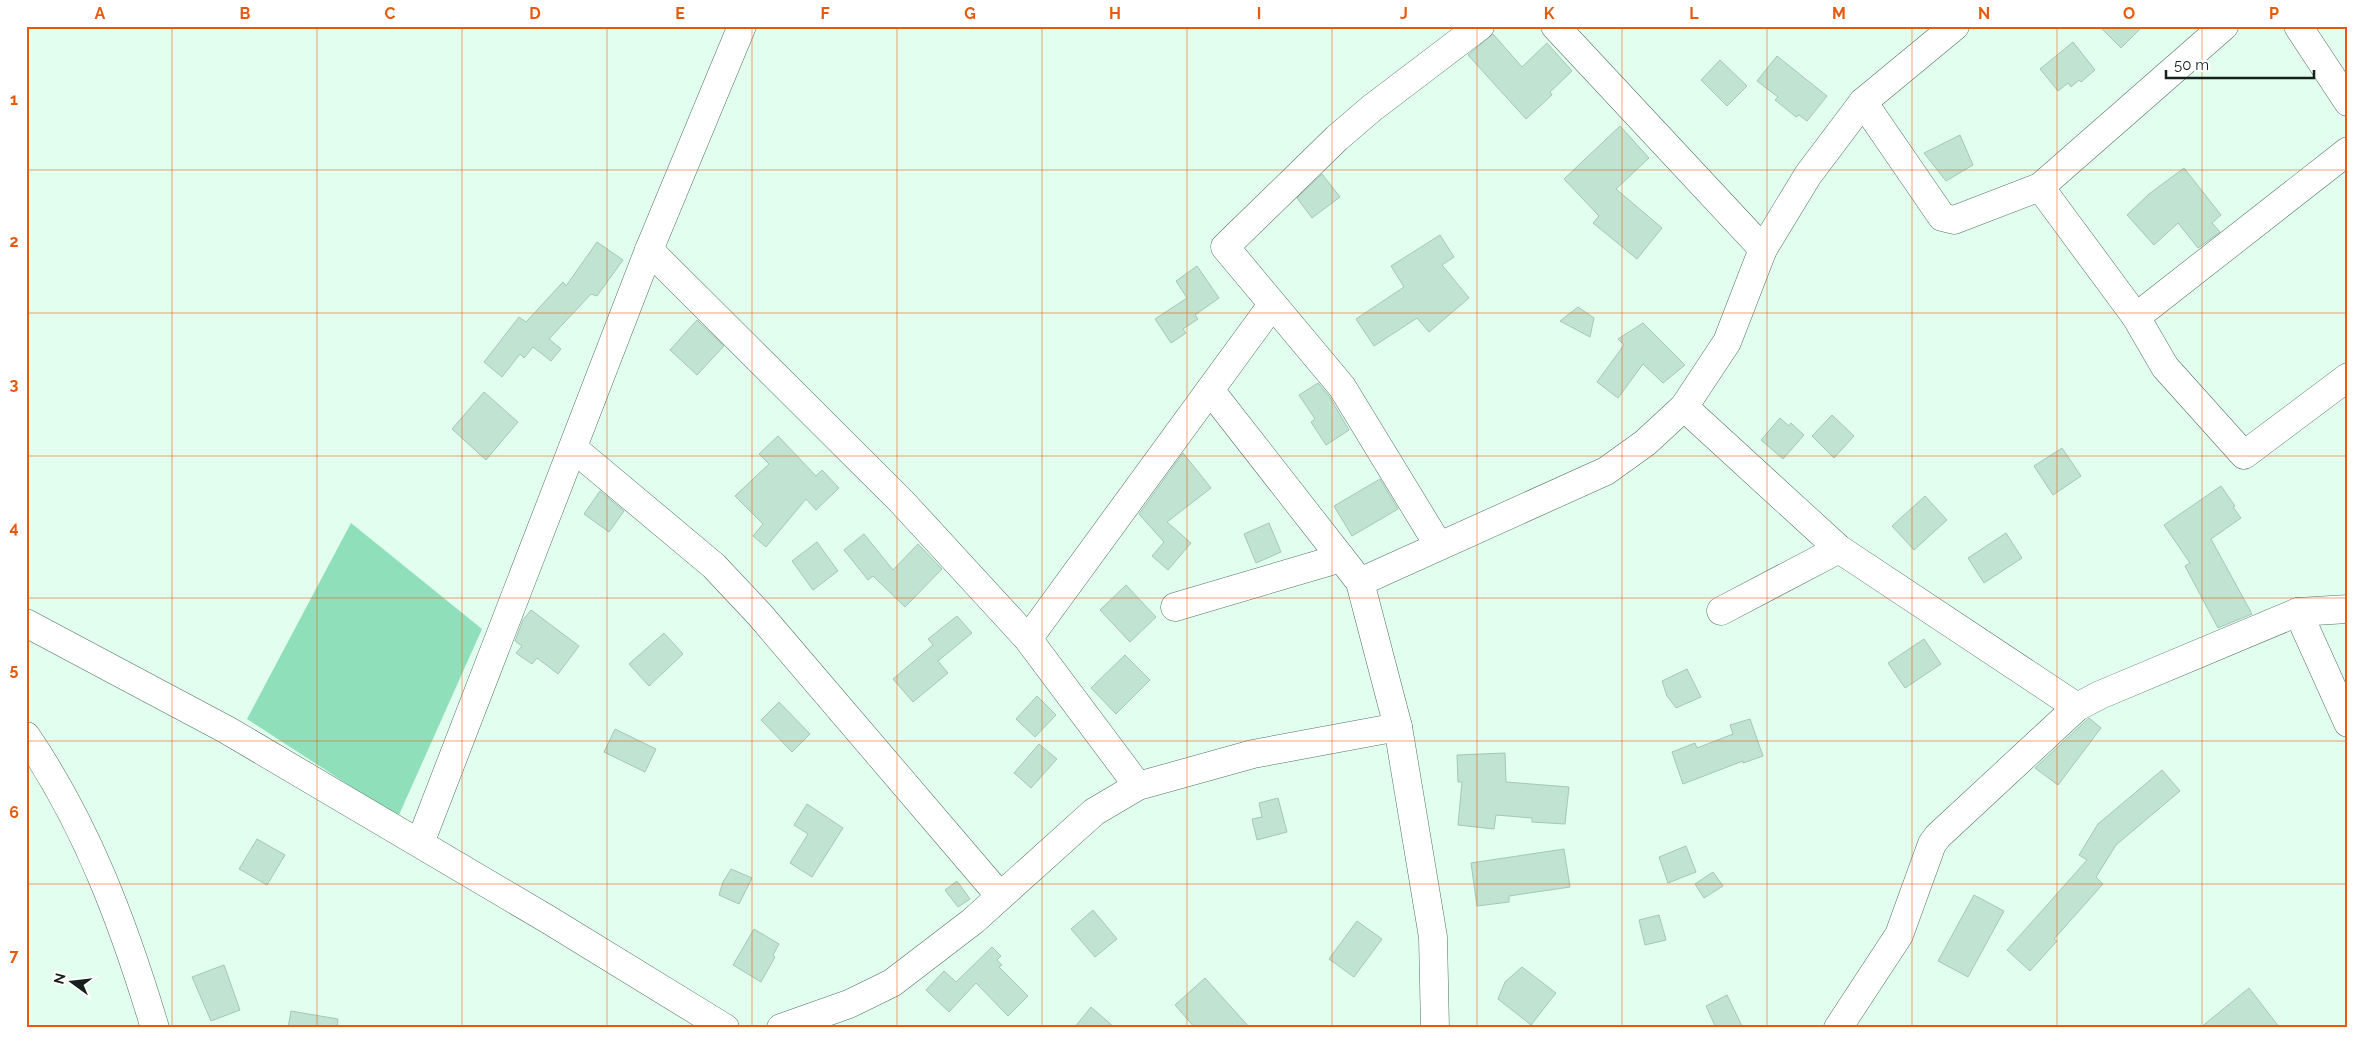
<svg xmlns="http://www.w3.org/2000/svg" width="2374" height="1054" font-family="Raleway,sans-serif">
  <rect width="100%" height="100%" fill="#e1feef"/>
  <path fill="#8edfba" d="M351,523L482,629L398,817L247,719Z"/>
  <g fill="#c0e3d2" stroke="#a5c7b7">
    <path d="M2099,26H2143L2121,48Z"/>
    <path d="M1493,34L1522,67L1547,43L1572,71L1550,92L1552,95L1526,119L1468,55Z"/>
    <path d="M2073,42L2095,70L2081,82L2079,80L2071,87L2068,83L2058,91L2040,69Z"/>
    <path d="M1777,56L1827,96L1807,121L1799,115L1796,117L1775,100L1778,97L1757,81Z"/>
    <path d="M1720,60L1747,86L1727,106L1701,80Z"/>
    <path d="M1620,126L1649,158L1616,189L1662,228L1637,259L1593,223L1599,216L1564,179Z"/>
    <path d="M1960,135L1973,165L1946,181L1924,153Z"/>
    <path d="M2184,168L2221,215L2212,223L2220,232L2198,248L2178,223L2154,245L2127,215L2149,194Z"/>
    <path d="M1322,174L1340,197L1312,218L1297,198Z"/>
    <path d="M1440,235L1454,257L1442,265L1469,298L1429,332L1417,318L1374,346L1356,319L1404,287L1391,266Z"/>
    <path d="M597,242L623,260L597,296L591,294L549,339L561,349L551,361L533,347L524,358L520,354L502,377L484,362L519,317L526,322L563,282L566,286Z"/>
    <path d="M1197,266L1219,298L1195,315L1198,319L1183,329L1186,333L1171,343L1155,319L1187,298L1176,281Z"/>
    <path d="M1578,307L1594,318L1590,337L1560,321Z"/>
    <path d="M697,320L724,346L697,375L670,350Z"/>
    <path d="M1643,323L1685,365L1663,383L1643,364L1618,398L1597,382L1624,345L1618,339Z"/>
    <path d="M1318,383L1329,396L1349,430L1326,445L1311,422L1315,419L1299,395Z"/>
    <path d="M484,392L518,422L486,460L452,429Z"/>
    <path d="M1832,415L1854,436L1834,458L1812,436Z"/>
    <path d="M1780,418L1789,426L1791,423L1804,435L1783,459L1761,440Z"/>
    <path d="M778,436L816,476L822,470L839,488L816,510L806,499L766,547L753,536L763,524L735,496L769,464L759,454Z"/>
    <path d="M2062,448L2081,476L2053,495L2034,466Z"/>
    <path d="M1183,453L1211,488L1167,522L1191,543L1168,570L1152,556L1164,542L1139,514Z"/>
    <path d="M1380,479L1398,509L1352,536L1334,506Z"/>
    <path d="M2221,486L2235,506L2233,507L2241,518L2211,539L2252,614L2218,628L2185,566L2190,563L2164,525Z"/>
    <path d="M600,491L624,511L609,532L584,514Z"/>
    <path d="M1925,496L1947,520L1914,550L1892,526Z"/>
    <path d="M1269,523L1281,552L1256,563L1244,534Z"/>
    <path d="M2006,533L2022,558L1984,583L1968,558Z"/>
    <path d="M864,534L893,570L918,544L942,569L905,607L873,576L868,580L844,550Z"/>
    <path d="M817,542L838,571L813,590L792,561Z"/>
    <path d="M1126,585L1156,617L1130,642L1100,610Z"/>
    <path d="M531,610L579,646L558,674L537,658L532,664L516,653L522,646L515,641L523,620Z"/>
    <path d="M957,616L972,633L938,661L948,673L913,702L893,679L933,645L928,639Z"/>
    <path d="M664,633L683,654L649,686L629,664Z"/>
    <path d="M1924,639L1941,664L1905,688L1888,663Z"/>
    <path d="M1125,655L1150,680L1116,714L1091,688Z"/>
    <path d="M1687,669L1701,697L1676,708L1667,696L1662,681Z"/>
    <path d="M1037,696L1056,715L1035,737L1016,719Z"/>
    <path d="M779,702L810,734L792,752L761,720Z"/>
    <path d="M2089,718L2101,728L2058,785L2035,768Z"/>
    <path d="M1750,719L1763,756L1743,763V761L1683,784L1672,752L1695,743L1697,748L1733,734L1730,725Z"/>
    <path d="M615,729L656,749L645,772L604,752Z"/>
    <path d="M1039,744L1057,759L1031,788L1014,773Z"/>
    <path d="M1505,753L1506,782L1569,787L1565,824L1532,822V818L1496,815L1494,829L1458,825L1462,782H1458L1457,755Z"/>
    <path d="M2162,770L2180,791L2116,845L2096,877L2103,884L2054,939L2057,941L2030,971L2007,950L2087,860L2079,855L2098,824Z"/>
    <path d="M1278,798L1287,832L1257,840L1252,819L1262,817L1259,803Z"/>
    <path d="M807,804L843,828L812,877L790,863L808,834L794,825Z"/>
    <path d="M257,839L285,855L267,885L239,869Z"/>
    <path d="M1686,846L1696,872L1668,883L1659,857Z"/>
    <path d="M1564,849L1570,887L1509,896V902L1477,906L1471,863Z"/>
    <path d="M731,869L752,878L739,904L719,895L723,882Z"/>
    <path d="M1713,872L1723,886L1704,898L1695,884Z"/>
    <path d="M957,881L970,899L958,907L945,890Z"/>
    <path d="M1974,895L2004,911L1968,977L1938,961Z"/>
    <path d="M1093,910L1117,939L1095,957L1071,929Z"/>
    <path d="M1659,915L1666,940L1645,945L1639,920Z"/>
    <path d="M1357,921L1382,939L1354,977L1329,959Z"/>
    <path d="M754,929L779,944L773,955L775,957L761,982L733,965Z"/>
    <path d="M992,947L1001,956L997,960L1002,965L999,967L1028,996L1008,1016L976,983L949,1012L926,990L944,971L956,982Z"/>
    <path d="M224,965L240,1010L211,1021L192,977Z"/>
    <path d="M1522,967L1556,993L1531,1025L1498,999L1505,982Z"/>
    <path d="M1205,978L1250,1028H1195L1175,1005Z"/>
    <path d="M2249,988L2280,1028H2200Z"/>
    <path d="M1727,995L1743,1028H1716L1706,1006Z"/>
    <path d="M1091,1007L1115,1028H1074Z"/>
    <path d="M291,1011L338,1019L337,1028H288Z"/>
  </g>
  <g fill="none" stroke-linecap="round" stroke-linejoin="round">
    <defs>
      <g id="minor">
        <path d="M1555,26L1763,249"/>
        <path d="M2298,26L2348,102"/>
        <path d="M1863,102L1942,217L1954,220L2040,187L2224,26"/>
        <path d="M2040,187L2136,317L2165,367L2244,455L2348,377"/>
        <path d="M649,250L902,502L1028,639L1138,786"/>
        <path d="M2136,317L2348,151"/>
        <path d="M1210,390L1360,582L1398,727L1433,937L1435,1028"/>
        <path d="M1684,407L1839,549L2077,707"/>
        <path d="M573,448L714,566L760,615L1000,896"/>
        <path d="M1439,546L1342,387L1225,247L1337,138L1372,108L1480,26"/>
        <path d="M1360,582L1606,471L1645,443L1684,407L1727,342L1763,249L1808,175L1863,102L1955,26"/>
        <path d="M1175,607L1341,558"/>
        <path d="M1721,611L1839,549"/>
        <path d="M2298,612L2348,723"/>
        <path d="M26,623L227,730L549,920L725,1028"/>
        <path d="M1028,639L1272,305"/>
        <path d="M26,736C87,825 124,925 155,1028"/>
        <path d="M420,843L649,250L742,26"/>
        <path d="M781,1028L849,1004L892,983L973,921L1094,812L1138,786L1253,754L1398,727"/>
        <path d="M1838,1028L1899,935L1932,844L1938,836L2077,707L2100,695L2298,612L2348,609"/>
      </g>
    </defs>
    <use href="#minor" stroke="#527263" stroke-width="29"/>
    <use href="#minor" stroke="#fff" stroke-width="28"/>
  </g>
  <path fill="none" stroke="#e8590c" stroke-width="1" stroke-opacity="0.55" d="M172,26V1028M317,26V1028M462,26V1028M607,26V1028M752,26V1028M897,26V1028M1042,26V1028M1187,26V1028M1332,26V1028M1477,26V1028M1622,26V1028M1767,26V1028M1912,26V1028M2057,26V1028M2202,26V1028M26,170H2348M26,313H2348M26,456H2348M26,598H2348M26,741H2348M26,884H2348"/>
  <rect width="2374" height="1054" fill="none" stroke="#ffffff" stroke-width="55"/>
  <g transform="translate(72 982) rotate(285)" stroke="#ffffff" stroke-width="4" paint-order="stroke">
  <path d="M0-4L9 19L0 12L-9 19Z" fill="#15221c"/>
  <text y="-8" font-size="14" font-weight="bold" text-anchor="middle" fill="#15221c">N</text>
  </g>
  <path d="M2166 70v8h148v-8" fill="none" stroke="#15221c" stroke-width="2.5"/>
  <text x="2174" y="70" font-size="15" fill="#15221c" stroke="#ffffff" stroke-width="4" paint-order="stroke">50 m</text>
  <rect x="28" y="28" width="2318" height="998" fill="none" stroke="#e8590c" stroke-width="2"/>
  <g font-size="16" text-anchor="middle" font-weight="bold" fill="#e8590c">
    <text x="100" y="19">A</text>
    <text x="245" y="19">B</text>
    <text x="390" y="19">C</text>
    <text x="535" y="19">D</text>
    <text x="680" y="19">E</text>
    <text x="825" y="19">F</text>
    <text x="970" y="19">G</text>
    <text x="1115" y="19">H</text>
    <text x="1259" y="19">I</text>
    <text x="1404" y="19">J</text>
    <text x="1549" y="19">K</text>
    <text x="1694" y="19">L</text>
    <text x="1839" y="19">M</text>
    <text x="1984" y="19">N</text>
    <text x="2129" y="19">O</text>
    <text x="2274" y="19">P</text>
    <text x="14" y="105">1</text>
    <text x="14" y="247">2</text>
    <text x="14" y="390">3</text>
    <text x="14" y="533">4</text>
    <text x="14" y="675">5</text>
    <text x="14" y="818">6</text>
    <text x="14" y="961">7</text>
  </g>
</svg>
